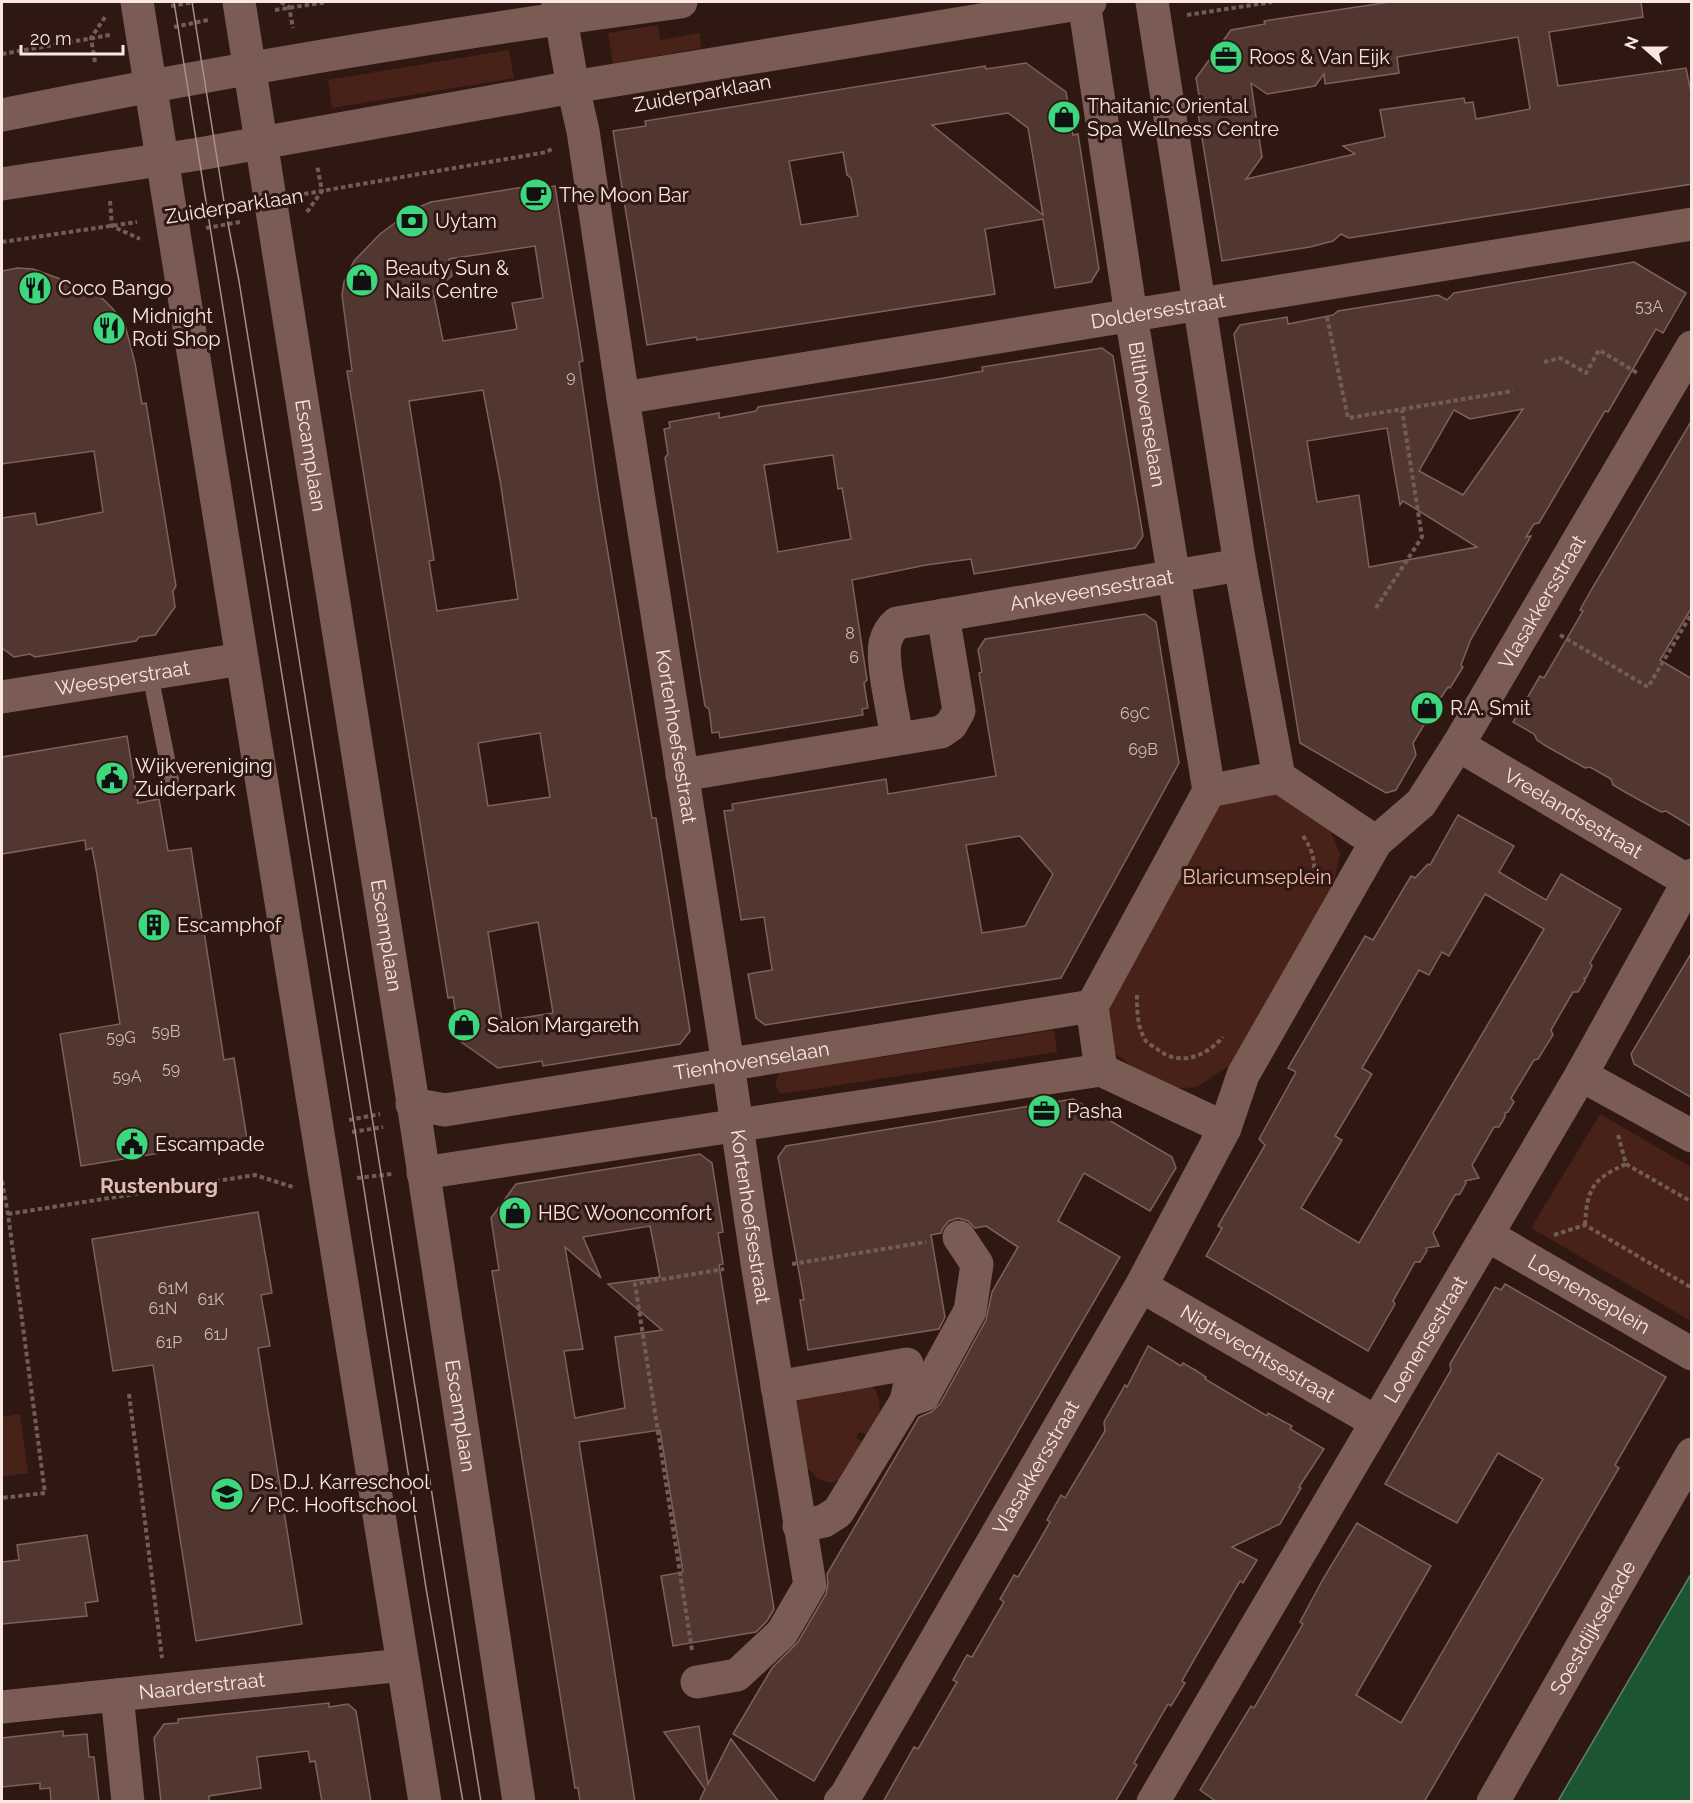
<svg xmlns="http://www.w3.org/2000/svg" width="1693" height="1803" font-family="Raleway,sans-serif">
  <rect width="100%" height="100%" fill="#2f1712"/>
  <g fill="#482119">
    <path d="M658,25L660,40L700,33L701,48L613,64L608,33Z"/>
    <path d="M509,50L514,78L332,108L328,80Z"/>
    <path d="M1277,786L1329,827L1340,854L1332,891L1233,1063L1197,1087L1171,1089L1142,1075L1114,1052L1105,1022L1112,989L1214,809L1249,791Z"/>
    <path d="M1054,1030L1057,1052L780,1094L775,1085L779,1073Z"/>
    <path d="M1600,1114L1691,1167V1321L1531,1228Z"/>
    <path d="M865,1384L875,1389C884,1411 879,1416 869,1436L859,1432L856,1438L865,1443L844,1478L831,1483L818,1479L807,1467L796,1403L800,1395Z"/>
    <path d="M20,1414L28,1473L2,1477V1417Z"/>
  </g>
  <path fill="#1c5532" stroke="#5e8167" stroke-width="1.5" d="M1691,1574V1801H1558Z"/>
  <g fill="#523731" stroke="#7f615b" stroke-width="1.5" fill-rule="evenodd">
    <path d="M1390,2H1641L1643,17L1549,32L1558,86L1686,68L1692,97V184L1349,238L1341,234L1333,241L1310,247L1222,261L1198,113H1202L1196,78L1231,30L1265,24L1264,21ZM1518,37L1530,109L1476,119L1473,102L1465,103L1464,98L1380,110L1385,137L1343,146L1355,154L1246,179L1262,157L1251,83L1267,94L1315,86L1324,74L1325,84L1399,73L1397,57Z"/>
    <path d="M1026,63L1066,92L1073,135L1078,134L1099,269L1091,282L1055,288L1043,219L985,229L995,294L697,340L696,337L647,345L613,131L646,126L645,121L985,66L986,69ZM1008,113L1028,128L1043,215L932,125ZM843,152L847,175L851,178L858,216L801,225L789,161Z"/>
    <path d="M536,185L537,189L555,186L583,361L579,362L599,499L652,818H656L690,1031L680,1044L543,1066L542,1061L498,1068L460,1041L453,997L448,998L347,371H352L342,295L344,282L354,261L380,234L414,209L431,202ZM535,246L543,298L512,303L517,329L443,341L433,291L452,276L449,259ZM483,390L500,480L518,599L437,611L429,561L434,560L409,401ZM540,733L550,797L488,806L478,743ZM538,922L553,1013L502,1021L488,932Z"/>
    <path d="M1634,262L1686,293L1663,333L1656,329L1608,412L1605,411L1539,523L1534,524L1526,537L1531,536L1471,639L1461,665L1463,667L1450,688L1448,687L1436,705L1413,743L1416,755L1396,790L1386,793L1300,743L1234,334L1240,325L1287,317L1288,324L1333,315L1338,311L1438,295L1447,300L1454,293ZM1523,409L1463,495L1419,471L1454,410L1470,419ZM1387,428L1400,505L1403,501L1477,547L1369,567L1359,495L1317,502L1307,441Z"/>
    <path d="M17,268L33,269L66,281L103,299L113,309L125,325L135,363L142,404L146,403L176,586L173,591L175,607L155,635L139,637L136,641L35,657L30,654L14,657L2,648V518L35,513L37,525L103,512L94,451L2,464V271Z"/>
    <path d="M1102,348L1113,356L1143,536L1135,548L974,574L971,559L926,565L852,580L867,680L864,683L868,708L862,709L863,715L720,738L719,732L712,733L709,709L705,706L665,458L668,454L664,429L670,428L669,422L719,413V418L756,411L758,407L938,379L983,371L982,367ZM833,455L838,489L842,488L851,539L778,552L764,465Z"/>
    <path d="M1692,420V607L1660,660L1692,679V827L1666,811L1661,812L1625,792L1613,785L1611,779L1590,767L1585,768L1546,746L1537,740L1534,734L1513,722L1540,676L1544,678L1583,611L1580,610L1590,592Z"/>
    <path d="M1145,614L1156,622L1179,763L1061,978L765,1025L756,1018L748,974L772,970L764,917L741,920L724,811L733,810L732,804L886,779L888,794L996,776L979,673L982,672L978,650L985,639ZM1020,836L1053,874L1025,926L982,933L966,845Z"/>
    <path d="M127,736L138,803L159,799L168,851L191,848L224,1060L234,1058L247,1139L81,1166L60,1034L120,1024L96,869L92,848L86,850L85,840L2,854V757Z"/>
    <path d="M1458,815L1514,846L1499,872L1546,900L1561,874L1621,909L1590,963L1592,966L1586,978H1584L1585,981L1578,992H1573L1551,1030L1553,1035L1538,1059L1534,1060L1511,1098L1514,1102L1508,1112L1505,1113V1117L1499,1127H1494L1472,1165L1479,1178L1465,1181L1466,1183L1460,1194L1455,1195L1433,1233L1439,1246L1426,1248L1427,1251L1420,1262H1415L1393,1301L1395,1304L1368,1351L1206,1256L1222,1228L1218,1226L1265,1145L1259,1139L1296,1072L1288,1068L1365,936L1373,940L1411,876L1415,878L1428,864L1430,865ZM1485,894L1544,929L1359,1243L1301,1208L1342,1140L1335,1136L1372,1074L1362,1068L1381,1036L1419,970L1429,975L1442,952L1449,956Z"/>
    <path d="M1692,952V1098L1634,1064L1631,1054Z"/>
    <path d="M1073,1099L1172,1157L1176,1168L1150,1211L1084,1173L1058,1221L1120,1257L814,1781L733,1734L772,1668L798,1642L826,1594L828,1583L827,1574L919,1417L931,1412L940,1404L986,1320L992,1292L1018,1247L986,1226L975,1228L968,1221L958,1218L949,1221L943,1228L941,1233L931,1235L945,1317L939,1329L808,1350L800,1300H804L778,1157L786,1146Z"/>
    <path d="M700,1154L712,1163L723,1232L718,1233L723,1264L719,1265L774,1609L767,1621L756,1632L673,1646L661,1576L683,1572L660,1430L579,1442L635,1802H580L578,1788H575L492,1271L499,1270L491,1218L516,1184ZM650,1226L660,1277L608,1284L662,1330L615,1337L625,1408L575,1418L564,1351L583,1349L565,1247L601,1278L583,1237Z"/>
    <path d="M258,1212L272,1293L261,1295L270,1346L258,1348L302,1624L196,1641L153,1365L113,1371L92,1239Z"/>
    <path d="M1505,1284L1666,1377L1615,1465L1619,1468L1424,1802H1217L1200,1790L1251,1706L1254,1708L1303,1624L1300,1622L1323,1579L1357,1523L1431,1566L1356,1695L1401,1723L1543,1479L1498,1453L1457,1523L1385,1484L1451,1370L1450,1364L1495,1287L1501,1290Z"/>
    <path d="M1148,1346L1181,1366L1183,1363L1195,1370L1206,1377L1205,1379L1267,1416L1268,1413L1292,1426L1290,1429L1324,1449L1299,1487L1301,1488L1280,1524L1232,1547L1257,1560L1243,1583L1240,1581L1199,1651L1182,1681L1185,1683L1171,1706L1168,1704L1139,1754L1134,1763L1137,1765L1115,1802H883L914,1747L918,1749L957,1682L953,1680L967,1655L972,1657L1004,1602L1000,1599L1014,1575L1018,1577L1034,1550L1050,1522L1047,1520L1061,1495L1065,1498L1105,1431L1104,1422L1125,1385L1127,1387Z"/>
    <path d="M87,1535L98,1601L85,1603L87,1616L2,1624V1562L19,1560L17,1545Z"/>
    <path d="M329,1703V1707L348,1704L356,1711L371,1802H322L315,1761L310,1762L308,1751L257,1757L261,1788L209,1796V1802H161L154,1738L164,1724L178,1723V1719Z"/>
    <path d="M699,1726L708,1784L731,1739L779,1802H699L705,1789L664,1732Z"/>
    <path d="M63,1731V1736L87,1734L89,1757H94L99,1802H51L50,1788L40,1789V1783L2,1787V1738Z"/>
  </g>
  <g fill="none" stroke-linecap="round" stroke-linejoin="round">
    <g stroke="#725c57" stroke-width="4" stroke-dasharray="4.5 3" stroke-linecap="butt">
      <path d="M281,2L289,7L293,28"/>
      <path d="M171,6L194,2"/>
      <path d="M275,10L327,2"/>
      <path d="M1187,15L1272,2"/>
      <path d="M174,27L208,20"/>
      <path d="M2,54L110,35"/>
      <path d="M95,62L91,38L105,17"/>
      <path d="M304,194L547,152L553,148"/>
      <path d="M110,201L112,226L140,239"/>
      <path d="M204,212L238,205"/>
      <path d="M307,212L322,191L317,165"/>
      <path d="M206,228L240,222"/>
      <path d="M2,242L137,222"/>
      <path d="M1327,317L1348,418L1513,391"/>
      <path d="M1544,362L1560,358L1586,373L1599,350L1639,374"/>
      <path d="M1376,608L1422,537L1402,410"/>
      <path d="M1560,635L1648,687L1692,613"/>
      <path d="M1303,836C1313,850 1316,863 1313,880"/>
      <path d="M1137,995C1137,1010 1137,1028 1146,1041C1149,1044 1154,1047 1157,1049C1180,1067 1205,1057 1223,1037"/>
      <path d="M349,1120L380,1114"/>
      <path d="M352,1132L383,1127"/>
      <path d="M1618,1135L1626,1164L1692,1202"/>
      <path d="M357,1178L392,1174"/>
      <path d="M2,1181L8,1214L45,1493L2,1498"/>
      <path d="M8,1214L255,1175L293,1187"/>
      <path d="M1585,1225C1587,1188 1593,1179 1626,1164"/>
      <path d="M1554,1235L1585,1225L1692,1288"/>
      <path d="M792,1264L926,1242"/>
      <path d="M129,1394L162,1658"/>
      <path d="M692,1650L635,1284L724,1269"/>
    </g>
    <path stroke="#7a5c55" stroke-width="16" d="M150,674L171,779"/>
    <g stroke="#7a5c55" stroke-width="33">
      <path id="s1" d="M558,2L573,87L583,131L623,398L728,1064L757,1263L810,1585L782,1633L737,1675L697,1682"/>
      <path id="s2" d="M1084,2L1131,315L1209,791"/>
      <path d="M1152,2L1240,565L1279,777"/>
      <path id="s3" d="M623,398L1692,224"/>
      <path id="s4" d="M2,697L242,659"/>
      <path id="s5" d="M897,739C894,715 881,664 885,643C887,635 891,628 897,623L1240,565"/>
      <path id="s6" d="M1458,745L1688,881"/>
      <path d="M682,775L941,732L951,725L959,711L943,615"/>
      <path d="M1581,1075L1692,1136"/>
      <path id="s7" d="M412,1104L445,1110L1092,1006"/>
      <path d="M1225,1128L1101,1070L1092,1006L1209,791L1279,777L1376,842"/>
      <path d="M423,1173L1101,1070"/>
      <path id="s8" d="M1487,1235L1692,1354"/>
      <path id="s9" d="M1141,1286L1376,1422"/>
      <path d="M777,1387L907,1364L910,1383L906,1401L838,1512L824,1521L799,1526"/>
      <path d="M906,1401L924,1395L970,1311L977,1264L959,1237"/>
      <path d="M117,1695L128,1802"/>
      <path id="s10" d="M2,1707L403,1665"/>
      <path id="s11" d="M840,1802L846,1795L1141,1286L1225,1128L1243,1075L1376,842L1421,803L1458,745L1692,347"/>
      <path id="s12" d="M1153,1802L1581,1075L1692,875"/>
      <path id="s13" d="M1493,1802L1692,1454"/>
    </g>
    <g stroke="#7a5c55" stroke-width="33">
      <path d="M137,2L425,1802"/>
      <path id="s14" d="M239,2L416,1122L519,1802"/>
      <path d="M2,115C227,70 454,32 681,2"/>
      <path d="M2,184L199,154L573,87L1090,2"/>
    </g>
    <g stroke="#a6928d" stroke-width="1.5">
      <path d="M174,2L353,1118L426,1588L463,1802"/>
      <path d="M192,2L225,208L239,281L481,1802"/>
    </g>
  </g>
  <defs>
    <symbol id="office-disc" viewBox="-11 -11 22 22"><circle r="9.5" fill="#3dd77e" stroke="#2f1712"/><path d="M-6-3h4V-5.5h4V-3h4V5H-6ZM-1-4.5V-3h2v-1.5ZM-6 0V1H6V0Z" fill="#111"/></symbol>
    <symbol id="shop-disc" viewBox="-11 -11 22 22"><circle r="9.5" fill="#3dd77e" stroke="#2f1712"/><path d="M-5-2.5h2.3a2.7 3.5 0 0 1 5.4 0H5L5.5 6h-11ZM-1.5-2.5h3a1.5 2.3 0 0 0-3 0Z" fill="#111"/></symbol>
    <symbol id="cafe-disc" viewBox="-11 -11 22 22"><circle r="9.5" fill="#3dd77e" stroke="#2f1712"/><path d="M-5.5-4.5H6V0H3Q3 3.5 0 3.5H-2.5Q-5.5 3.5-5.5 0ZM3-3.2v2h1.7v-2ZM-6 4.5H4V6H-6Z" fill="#111"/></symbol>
    <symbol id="bank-disc" viewBox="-11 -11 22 22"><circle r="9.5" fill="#3dd77e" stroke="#2f1712"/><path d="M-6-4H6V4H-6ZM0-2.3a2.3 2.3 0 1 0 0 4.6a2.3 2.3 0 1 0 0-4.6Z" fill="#111"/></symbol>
    <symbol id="restaurant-disc" viewBox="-11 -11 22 22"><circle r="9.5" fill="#3dd77e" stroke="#2f1712"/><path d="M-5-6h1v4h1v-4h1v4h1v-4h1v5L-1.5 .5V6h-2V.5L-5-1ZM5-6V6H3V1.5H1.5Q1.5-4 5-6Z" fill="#111"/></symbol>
    <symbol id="civic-disc" viewBox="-11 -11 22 22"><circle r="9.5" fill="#3dd77e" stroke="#2f1712"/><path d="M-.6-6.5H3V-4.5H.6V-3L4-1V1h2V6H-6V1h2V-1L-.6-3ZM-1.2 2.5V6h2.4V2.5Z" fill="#111"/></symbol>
    <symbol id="building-disc" viewBox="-11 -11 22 22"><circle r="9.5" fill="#3dd77e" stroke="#2f1712"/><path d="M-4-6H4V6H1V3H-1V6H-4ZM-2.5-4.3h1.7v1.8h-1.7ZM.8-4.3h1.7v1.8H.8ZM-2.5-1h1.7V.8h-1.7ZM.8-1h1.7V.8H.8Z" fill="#111"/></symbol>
    <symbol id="school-disc" viewBox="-11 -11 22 22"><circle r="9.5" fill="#3dd77e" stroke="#2f1712"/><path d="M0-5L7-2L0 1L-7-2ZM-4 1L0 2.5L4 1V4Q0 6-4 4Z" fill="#111"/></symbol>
  </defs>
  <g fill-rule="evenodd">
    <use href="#office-disc" x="1207" y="38" width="38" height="38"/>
    <use href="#shop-disc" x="1045" y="98" width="38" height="38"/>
    <use href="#cafe-disc" x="517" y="176" width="38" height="38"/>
    <use href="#bank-disc" x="393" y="202" width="38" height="38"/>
    <use href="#shop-disc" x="343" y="261" width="38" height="38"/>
    <use href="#restaurant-disc" x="16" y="269" width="38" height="38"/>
    <use href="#restaurant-disc" x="90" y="309" width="38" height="38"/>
    <use href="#shop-disc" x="1408" y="689" width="38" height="38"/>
    <use href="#civic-disc" x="93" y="759" width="38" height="38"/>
    <use href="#building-disc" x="135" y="906" width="38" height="38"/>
    <use href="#shop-disc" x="445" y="1006" width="38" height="38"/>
    <use href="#office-disc" x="1025" y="1092" width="38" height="38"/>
    <use href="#civic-disc" x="113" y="1125" width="38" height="38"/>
    <use href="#shop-disc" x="496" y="1194" width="38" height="38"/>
    <use href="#school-disc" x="208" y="1475" width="38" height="38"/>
  </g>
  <g text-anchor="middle" stroke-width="6" stroke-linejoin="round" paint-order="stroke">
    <g font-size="16" fill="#cfbbb6">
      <text x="1649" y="312">53A</text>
      <text x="571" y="382">9</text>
      <text x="850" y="639">8</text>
      <text x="854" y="663">6</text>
      <text x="1135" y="719">69C</text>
      <text x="1143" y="755">69B</text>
      <text x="166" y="1037">59B</text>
      <text x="121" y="1043">59G</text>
      <text x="171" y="1074">59</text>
      <text x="127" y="1082">59A</text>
      <text x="173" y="1294">61M</text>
      <text x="211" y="1305">61K</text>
      <text x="163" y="1314">61N</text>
      <text x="216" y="1340">61J</text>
      <text x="169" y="1348">61P</text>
    </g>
    <g font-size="20" fill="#f9e7e3" stroke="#2f1712" text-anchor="start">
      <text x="1249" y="64">Roos &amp; Van Eijk</text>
      <text x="1087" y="113">Thaitanic Oriental<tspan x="1087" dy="23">Spa Wellness Centre</tspan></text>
      <text x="559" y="202">The Moon Bar</text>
      <text x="435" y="228">Uytam</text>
      <text x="385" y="275">Beauty Sun &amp;<tspan x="385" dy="23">Nails Centre</tspan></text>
      <text x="58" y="295">Coco Bango</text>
      <text x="132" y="323">Midnight<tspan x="132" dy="23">Roti Shop</tspan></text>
      <text x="1450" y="715">R.A. Smit</text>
      <text x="135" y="773">Wijkvereniging<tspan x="135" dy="23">Zuiderpark</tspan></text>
      <text x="177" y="932">Escamphof</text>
      <text x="487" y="1032">Salon Margareth</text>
      <text x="1067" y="1118">Pasha</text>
      <text x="155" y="1151">Escampade</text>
      <text x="538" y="1220">HBC Wooncomfort</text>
      <text x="250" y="1489">Ds. D.J. Karreschool<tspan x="250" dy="23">/ P.C. Hooftschool</tspan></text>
    </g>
    <g font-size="20" fill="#f9e7e3" stroke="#2f1712">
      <text transform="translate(702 93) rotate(-10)" y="7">Zuiderparklaan</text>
      <text transform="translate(234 206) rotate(-9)" y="7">Zuiderparklaan</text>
      <text dy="7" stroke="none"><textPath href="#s3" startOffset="542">Doldersestraat</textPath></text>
      <text dy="7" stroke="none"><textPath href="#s2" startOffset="417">Bilthovenselaan</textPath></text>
      <text dy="7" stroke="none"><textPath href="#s14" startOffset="459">Escamplaan</textPath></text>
      <text dy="7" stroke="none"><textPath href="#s5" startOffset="318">Ankeveensestraat</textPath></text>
      <text dy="7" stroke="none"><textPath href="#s11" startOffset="1395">Vlasakkersstraat</textPath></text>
      <text dy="7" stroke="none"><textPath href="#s4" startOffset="122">Weesperstraat</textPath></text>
      <text dy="7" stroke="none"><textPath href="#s1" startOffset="744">Kortenhoefsestraat</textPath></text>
      <text dy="7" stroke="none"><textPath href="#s6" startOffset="134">Vreelandsestraat</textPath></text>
      <text dy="7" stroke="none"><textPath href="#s14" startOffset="945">Escamplaan</textPath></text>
      <text dy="7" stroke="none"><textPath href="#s7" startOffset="344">Tienhovenselaan</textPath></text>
      <text dy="7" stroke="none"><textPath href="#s1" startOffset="1230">Kortenhoefsestraat</textPath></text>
      <text dy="7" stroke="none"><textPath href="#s8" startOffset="118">Loenenseplein</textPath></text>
      <text dy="7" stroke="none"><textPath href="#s12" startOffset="537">Loenensestraat</textPath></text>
      <text dy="7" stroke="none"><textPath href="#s9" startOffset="135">Nigtevechtsestraat</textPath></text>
      <text dy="7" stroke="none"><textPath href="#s14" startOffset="1431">Escamplaan</textPath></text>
      <text dy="7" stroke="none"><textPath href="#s11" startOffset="388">Vlasakkersstraat</textPath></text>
      <text dy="7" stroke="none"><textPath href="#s13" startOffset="201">Soestdijksekade</textPath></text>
      <text dy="7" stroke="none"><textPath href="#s10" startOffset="201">Naarderstraat</textPath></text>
    </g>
    <g font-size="20" fill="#f4bbaf" stroke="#2f1712">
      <text x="1257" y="884">Blaricumseplein</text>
    </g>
    <g font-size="21" font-weight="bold" fill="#e0beb6" stroke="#2f1712">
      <text x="159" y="1193">Rustenburg</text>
    </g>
  </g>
  <rect width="1693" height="1803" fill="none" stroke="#f9e7e3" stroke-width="6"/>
  <g transform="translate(1645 48) rotate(291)" stroke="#2f1712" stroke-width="4.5" paint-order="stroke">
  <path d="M0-4.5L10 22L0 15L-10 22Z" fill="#f9e7e3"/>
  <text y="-9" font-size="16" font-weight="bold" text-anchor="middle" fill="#f9e7e3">N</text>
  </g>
  <path d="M21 45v9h102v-9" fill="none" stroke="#f9e7e3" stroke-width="3"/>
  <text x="30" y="45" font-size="18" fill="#f9e7e3" stroke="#2f1712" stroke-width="4.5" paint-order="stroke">20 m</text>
</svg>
